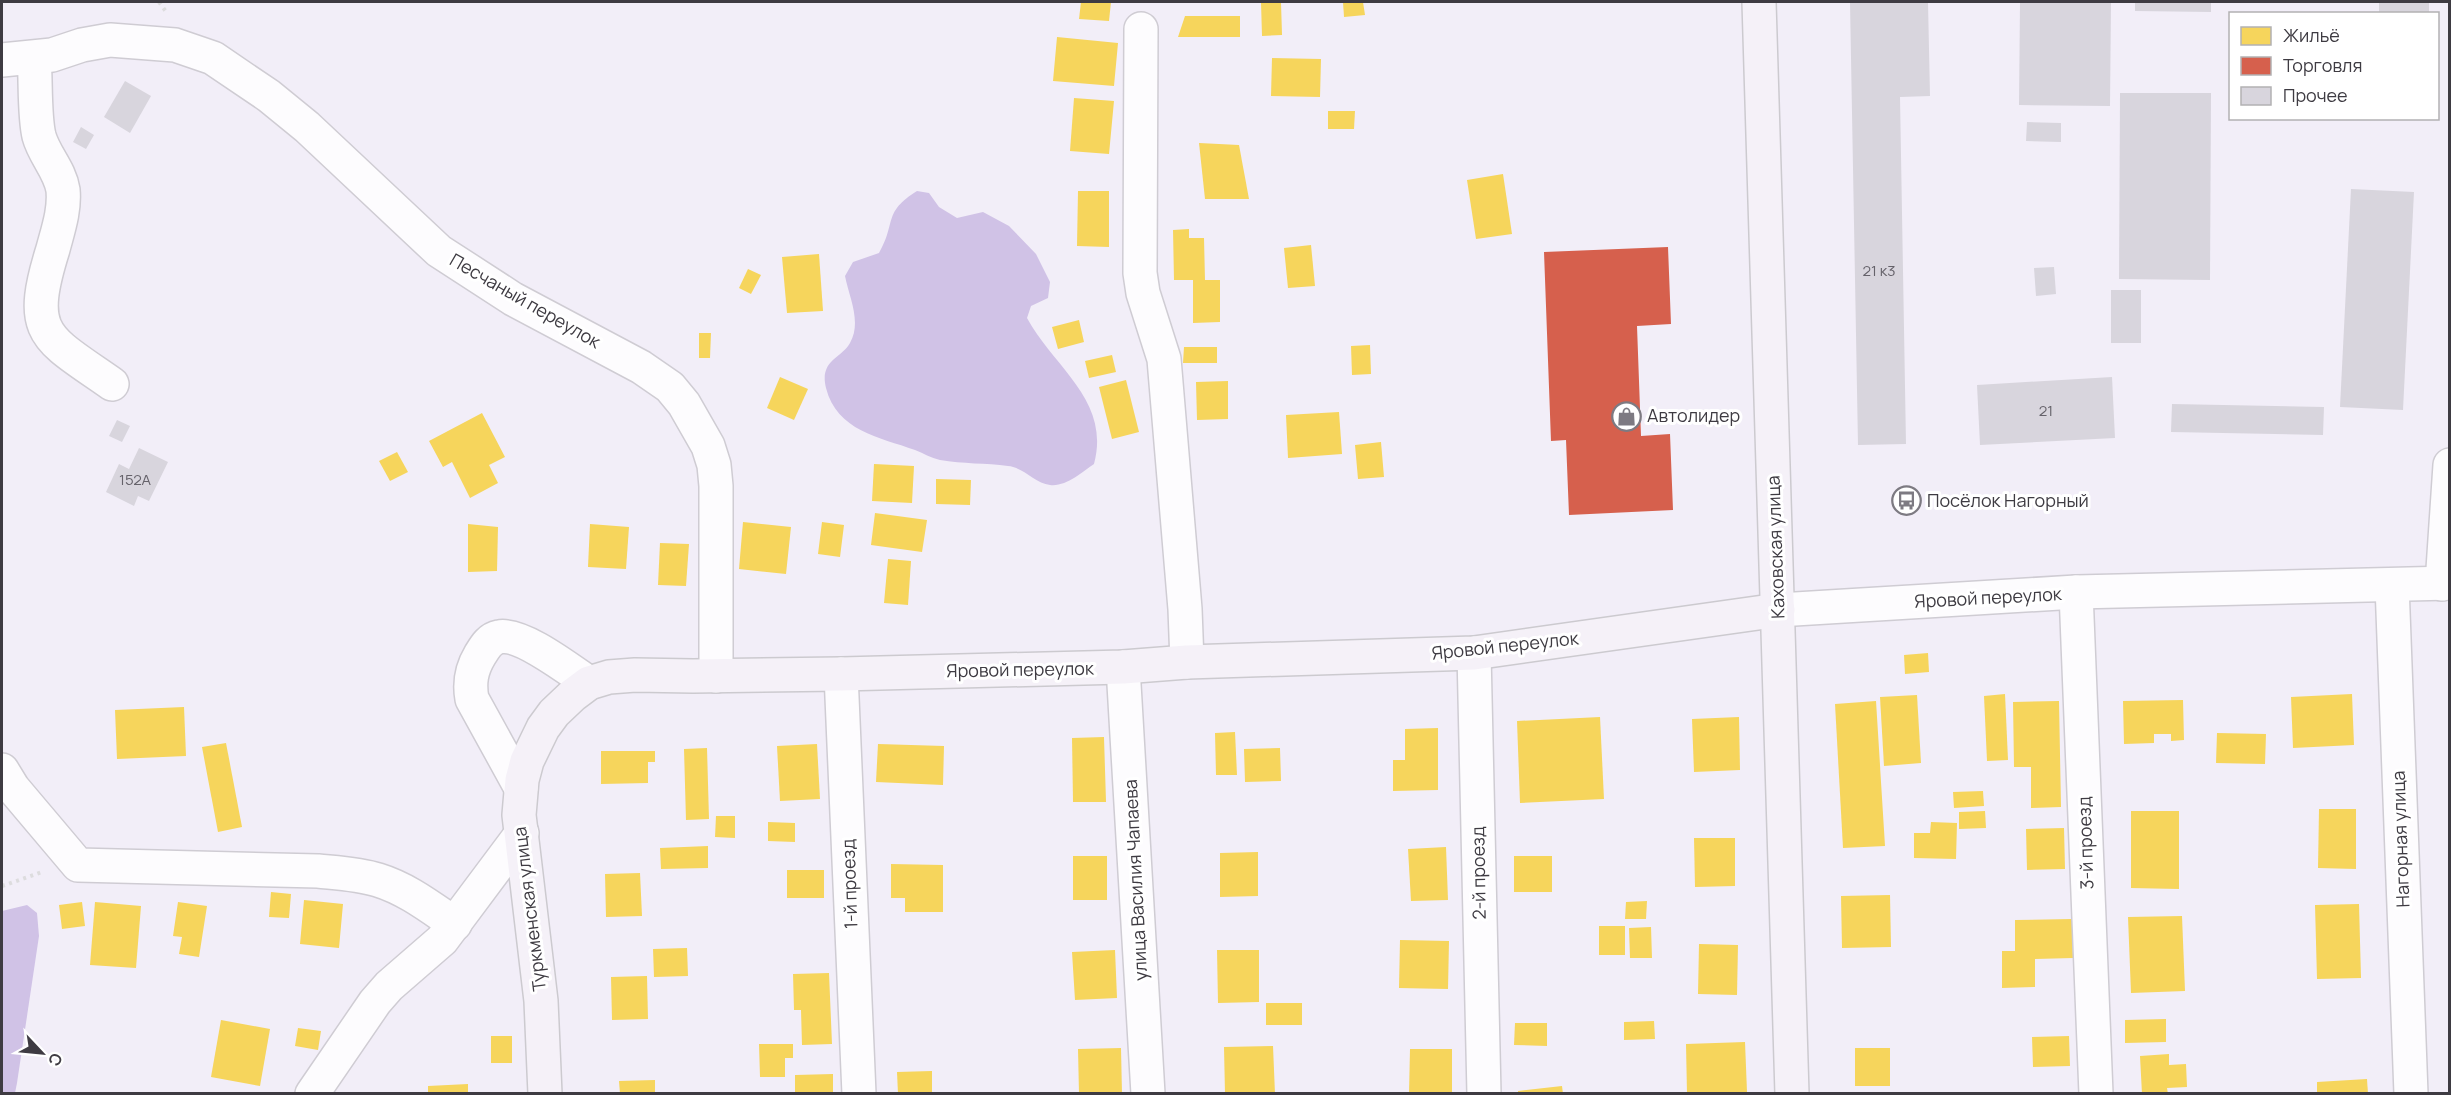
<svg xmlns="http://www.w3.org/2000/svg" width="2451" height="1095" font-family="Manrope,sans-serif">
  <rect width="100%" height="100%" fill="#f2eef8"/>
  <g fill="#d0c2e6">
    <path d="M917,191L929,193L939,207L957,218L983,212L1009,226L1036,254L1050,282L1048,298L1031,306L1027,318C1054,368 1111,400 1094,464C1082,472 1066,487 1050,485C1035,483 1023,467 1008,466C986,463 963,464 940,460C931,458 923,453 915,450C879,437 837,431 826,388C819,360 842,358 850,343C862,322 849,297 845,276L853,262L879,253C897,222 882,213 917,191Z"/>
    <path d="M27,905L37,913L39,936L17,1083L15,1093H2V911Z"/>
  </g>
  <g fill="#f6d55c">
    <path d="M1081,2H1111L1109,21L1079,19Z"/>
    <path d="M1261,2H1281L1282,35L1262,36Z"/>
    <path d="M1343,2H1363L1365,15L1344,17Z"/>
    <path d="M1185,16H1240V37H1178Z"/>
    <path d="M1057,37L1118,43L1114,86L1053,81Z"/>
    <path d="M1272,58L1321,59L1320,97L1271,96Z"/>
    <path d="M1074,98L1114,101L1109,154L1070,151Z"/>
    <path d="M1328,111H1355L1354,129H1328Z"/>
    <path d="M1199,143L1239,145L1249,199H1205Z"/>
    <path d="M1503,174L1512,234L1476,239L1467,180Z"/>
    <path d="M1078,191H1109V247L1077,246Z"/>
    <path d="M1189,229V238H1204L1205,280H1220V322L1193,323V280H1174L1173,230Z"/>
    <path d="M1311,245L1315,286L1288,288L1284,248Z"/>
    <path d="M819,254L823,311L787,313L782,257Z"/>
    <path d="M748,269L761,275L751,294L739,288Z"/>
    <path d="M1079,320L1084,342L1058,349L1052,327Z"/>
    <path d="M699,333H711L710,358H699Z"/>
    <path d="M1370,345L1371,374L1352,375L1351,346Z"/>
    <path d="M1184,347H1217V363H1183Z"/>
    <path d="M1112,355L1116,372L1089,378L1085,361Z"/>
    <path d="M780,377L808,389L794,420L767,408Z"/>
    <path d="M1126,380L1139,432L1112,439L1099,387Z"/>
    <path d="M1228,381V419L1197,420L1196,382Z"/>
    <path d="M1339,412L1342,454L1288,458L1286,415Z"/>
    <path d="M482,413L505,457L489,465L498,483L470,498L452,462L443,467L429,441Z"/>
    <path d="M1381,442L1384,477L1358,479L1355,445Z"/>
    <path d="M397,452L408,472L390,481L379,461Z"/>
    <path d="M874,464L914,466L912,503L872,501Z"/>
    <path d="M936,479L971,480L970,505L936,504Z"/>
    <path d="M875,513L927,520L922,552L871,545Z"/>
    <path d="M743,522L791,527L786,574L739,569Z"/>
    <path d="M822,522L844,525L840,557L818,554Z"/>
    <path d="M468,524L498,527L497,571L468,572Z"/>
    <path d="M590,524L629,527L626,569L588,567Z"/>
    <path d="M660,543L689,544L686,586L658,585Z"/>
    <path d="M888,559L911,561L908,605L884,603Z"/>
    <path d="M1928,653L1929,672L1905,674L1904,655Z"/>
    <path d="M2005,694L2008,760L1987,761L1984,696Z"/>
    <path d="M2352,694L2354,745L2293,748L2291,697Z"/>
    <path d="M1917,695L1921,763L1884,766L1880,697Z"/>
    <path d="M2183,700L2184,740L2171,741V734H2154V743L2124,744L2123,701Z"/>
    <path d="M1876,701L1885,846L1843,848L1835,704Z"/>
    <path d="M2059,701L2061,807L2031,808V767H2014L2013,702Z"/>
    <path d="M184,707L186,756L117,759L115,710Z"/>
    <path d="M1600,717L1604,799L1520,803L1517,721Z"/>
    <path d="M1739,717L1740,770L1694,772L1692,719Z"/>
    <path d="M1438,728V790L1393,791V760H1405V729Z"/>
    <path d="M1235,732L1237,775H1216L1215,733Z"/>
    <path d="M2217,733L2266,734L2265,764L2216,763Z"/>
    <path d="M1104,737L1106,802H1073L1072,738Z"/>
    <path d="M226,743L242,827L218,832L202,747Z"/>
    <path d="M817,744L820,799L780,801L777,746Z"/>
    <path d="M878,744L944,746L943,785L876,782Z"/>
    <path d="M707,748L709,819L686,820L684,749Z"/>
    <path d="M1280,748L1281,781L1245,782L1244,749Z"/>
    <path d="M601,751H655V762H648V783L601,784Z"/>
    <path d="M1983,791L1984,806L1954,808L1953,792Z"/>
    <path d="M2319,809H2356V869L2318,868Z"/>
    <path d="M1985,811L1986,828L1959,829V812Z"/>
    <path d="M2131,811H2179V889L2131,888Z"/>
    <path d="M716,816H735V838L715,837Z"/>
    <path d="M768,822L795,823V842L768,841Z"/>
    <path d="M1931,822L1957,823L1956,859L1914,858V833H1930Z"/>
    <path d="M2064,828L2065,869L2027,870L2026,829Z"/>
    <path d="M1694,838H1735V886L1695,887Z"/>
    <path d="M708,846V868L661,869L660,848Z"/>
    <path d="M1446,847L1448,900L1411,901L1408,849Z"/>
    <path d="M1258,852V896L1220,897V853Z"/>
    <rect x="1073" y="856" width="34" height="44"/>
    <rect x="1514" y="856" width="38" height="36"/>
    <path d="M891,864L943,865V912H905V898H891Z"/>
    <rect x="787" y="870" width="37" height="28"/>
    <path d="M640,873L642,916L606,917L605,874Z"/>
    <path d="M271,892L291,894L289,918L269,917Z"/>
    <path d="M1890,895L1891,947L1842,948L1841,896Z"/>
    <path d="M304,900L343,904L339,948L300,944Z"/>
    <path d="M1647,901L1646,919H1625L1626,902Z"/>
    <path d="M82,902L85,926L62,929L59,905Z"/>
    <path d="M95,902L141,906L136,968L90,965Z"/>
    <path d="M178,902L207,906L199,957L179,954L182,937L173,936Z"/>
    <path d="M2359,904L2361,978L2317,979L2315,905Z"/>
    <path d="M2182,916L2185,991L2131,993L2128,917Z"/>
    <path d="M2072,919L2073,958L2035,959V987L2002,988V951H2015V920Z"/>
    <rect x="1599" y="926" width="26" height="29"/>
    <path d="M1651,927L1652,958H1630L1629,928Z"/>
    <path d="M1400,940L1449,941L1448,989L1399,988Z"/>
    <path d="M1699,944L1738,945L1737,995L1698,994Z"/>
    <path d="M687,948L688,976L654,977L653,949Z"/>
    <path d="M1115,950L1117,998L1075,1000L1072,952Z"/>
    <path d="M1217,950H1259V1002L1218,1003Z"/>
    <path d="M829,973L832,1044L802,1045L801,1010H794L793,974Z"/>
    <path d="M647,976L648,1019L612,1020L611,977Z"/>
    <rect x="1266" y="1003" width="36" height="22"/>
    <path d="M2166,1019V1042L2125,1043V1020Z"/>
    <path d="M221,1020L270,1029L260,1086L211,1077Z"/>
    <path d="M1654,1021L1655,1039L1624,1040V1022Z"/>
    <path d="M1515,1023H1547V1046L1514,1045Z"/>
    <path d="M298,1028L321,1031L318,1050L295,1046Z"/>
    <rect x="491" y="1036" width="21" height="27"/>
    <path d="M2069,1036L2070,1066L2033,1067L2032,1037Z"/>
    <path d="M1745,1042L1747,1092L1687,1094L1686,1044Z"/>
    <path d="M759,1044H793V1058H785V1077H760Z"/>
    <path d="M1273,1046L1275,1094H1225L1224,1047Z"/>
    <path d="M1121,1048L1122,1094H1079L1078,1049Z"/>
    <rect x="1855" y="1048" width="35" height="38"/>
    <path d="M1410,1049H1452V1094H1409Z"/>
    <path d="M2169,1054V1065L2186,1064L2187,1087L2167,1088L2168,1094H2142L2140,1056Z"/>
    <path d="M932,1071V1094H898L897,1072Z"/>
    <path d="M833,1074V1094H795V1075Z"/>
    <path d="M2367,1079L2368,1094H2317V1082Z"/>
    <path d="M655,1080V1094H620L619,1081Z"/>
    <path d="M468,1084V1094H428V1086Z"/>
    <path d="M1562,1086L1563,1094H1518V1091Z"/>
  </g>
  <path fill="#d6604d" d="M1668,247L1671,324L1637,326L1641,436L1670,434L1673,510L1569,515L1566,440L1551,441L1544,252Z"/>
  <g fill="#d8d5dd">
    <path d="M1850,2H1928L1930,96L1900,97L1906,444L1858,445Z"/>
    <path d="M2020,2H2111L2110,106L2019,105Z"/>
    <path d="M2135,2H2211V12L2135,11Z"/>
    <rect x="2379" y="2" width="50" height="12"/>
    <path d="M125,81L151,96L130,133L104,117Z"/>
    <path d="M2120,93H2211L2210,280L2119,279Z"/>
    <path d="M2027,122L2061,123V142L2026,141Z"/>
    <path d="M81,127L94,135L86,149L73,142Z"/>
    <path d="M2351,189L2414,192L2403,410L2340,407Z"/>
    <path d="M2054,267L2056,294L2036,296L2034,268Z"/>
    <rect x="2111" y="290" width="30" height="53"/>
    <path d="M2112,377L2115,438L1980,445L1977,385Z"/>
    <path d="M2172,404L2324,407L2323,435L2171,432Z"/>
    <path d="M117,420L130,426L122,442L109,436Z"/>
    <path d="M139,448L168,462L149,501L138,496L134,506L106,492L119,464L129,469Z"/>
  </g>
  <g fill="none" stroke-linecap="round" stroke-linejoin="round">
    <defs>
      <g id="minor">
        <path d="M1141,29L1140,273L1143,293L1164,359L1185,609L1187,662"/>
        <path d="M34,58C36,80 34,115 39,136C44,155 60,170 63,190C65,210 58,230 53,249C26,335 45,337 112,384"/>
        <path d="M2,60L52,55L82,45L110,40L175,45L213,58L269,96L307,127L439,251L513,299L641,367L670,387L684,404L708,446L714,465L716,486V676"/>
        <path d="M2442,584L2450,465"/>
        <path d="M2392,585L2411,1094"/>
        <path d="M2076,592L2096,1094"/>
        <path d="M1778,610L2076,592L2450,583"/>
        <path d="M1474,653L1484,1094"/>
        <path d="M1123,667L1148,1094"/>
        <path d="M841,674L859,1094"/>
        <path d="M2,770L13,788L78,865L318,871C338,873 359,874 378,880C407,889 430,907 455,924"/>
        <path d="M521,788L472,699C469,683 471,670 480,655C485,647 489,639 499,637C521,632 571,671 589,683"/>
        <path d="M312,1094L375,1002L389,986L442,940L522,833"/>
      </g>
      <g id="major">
        <path d="M1759,2L1792,1094"/>
        <path d="M545,1094L541,1001L519,815L522,780L527,761L543,728L554,713L573,695L589,683L609,677L635,675L693,676L841,674L1123,667L1187,662L1474,653L1778,610"/>
      </g>
    </defs>
    <use href="#minor" stroke="#cfccd3" stroke-width="36"/>
    <use href="#major" stroke="#cccacf" stroke-width="36"/>
    <g stroke="#dddcde" stroke-width="4" stroke-dasharray="3 4.5" stroke-linecap="butt">
      <path d="M159,2L167,13"/>
      <path d="M2,886L42,872"/>
    </g>
    <use href="#minor" stroke="#fdfcfe" stroke-width="33"/>
    <use href="#major" stroke="#f5f1f8" stroke-width="33"/>
  </g>
  <defs>
    <symbol id="shop-ring" viewBox="-11 -11 22 22"><circle r="9.5" fill="#fff" stroke="#7d7a82" stroke-width="1.5"/><path d="M-5-2.5h2.3a2.7 3.5 0 0 1 5.4 0H5L5.5 6h-11ZM-1.5-2.5h3a1.5 2.3 0 0 0-3 0Z" fill="#7d7a82"/></symbol>
    <symbol id="bus-ring" viewBox="-11 -11 22 22"><circle r="9.5" fill="#fff" stroke="#7d7a82" stroke-width="1.5"/><path d="M-5-6H5V4H4V6H2V4H-2V6H-4V4H-5ZM-3.5-4V0h7V-4ZM-3.5 1.2v1.5H-2V1.2ZM2 1.2v1.5H3.5V1.2Z" fill="#7d7a82"/></symbol>
  </defs>
  <g fill-rule="evenodd">
    <use href="#shop-ring" x="1610" y="400" width="33" height="33"/>
    <use href="#bus-ring" x="1890" y="484" width="33" height="33"/>
  </g>
  <g text-anchor="middle" stroke-width="6" stroke-linejoin="round" paint-order="stroke">
    <g font-size="15" fill="#65626a">
      <text x="1879" y="276">21 к3</text>
      <text x="2046" y="416">21</text>
      <text x="135" y="485">152А</text>
    </g>
    <g font-size="18" fill="#3e3b42" stroke="#fff">
      <text transform="translate(525 301) rotate(30)" y="6">Песчаный переулок</text>
      <text transform="translate(1776 547) rotate(-92)" y="6">Каховская улица</text>
      <text transform="translate(1988 598) rotate(-3)" y="6">Яровой переулок</text>
      <text transform="translate(1505 646) rotate(-6)" y="6">Яровой переулок</text>
      <text transform="translate(1020 670) rotate(-1)" y="6">Яровой переулок</text>
      <text transform="translate(2401 839) rotate(-92)" y="6">Нагорная улица</text>
      <text transform="translate(2086 843) rotate(-92)" y="6">3-й проезд</text>
      <text transform="translate(1479 873) rotate(-91)" y="6">2-й проезд</text>
      <text transform="translate(1136 880) rotate(-93)" y="6">улица Василия Чапаева</text>
      <text transform="translate(850 884) rotate(-92)" y="6">1-й проезд</text>
      <text transform="translate(530 909) rotate(-97)" y="6">Туркменская улица</text>
    </g>
    <g font-size="18" fill="#3e3b42" stroke="#fff" text-anchor="start">
      <text x="1647" y="422">Автолидер</text>
      <text x="1927" y="507">Посёлок Нагорный</text>
    </g>
  </g>
  <rect width="2451" height="1095" fill="none" stroke="#3e3b42" stroke-width="6"/>
  <rect x="2229" y="12" width="210" height="108" fill="#ffffff" stroke="#b2b1b3" stroke-width="1.5"/>
  <rect x="2241" y="27" width="30" height="18" fill="#f6d55c" stroke="#b2b1b3" stroke-width="1.5"/>
  <text x="2283" y="42" font-size="18" fill="#3e3b42">Жильё</text>
  <rect x="2241" y="57" width="30" height="18" fill="#d6604d" stroke="#b2b1b3" stroke-width="1.5"/>
  <text x="2283" y="72" font-size="18" fill="#3e3b42">Торговля</text>
  <rect x="2241" y="87" width="30" height="18" fill="#d8d5dd" stroke="#b2b1b3" stroke-width="1.5"/>
  <text x="2283" y="102" font-size="18" fill="#3e3b42">Прочее</text>
  <g transform="translate(42 1053) rotate(116)" stroke="#ffffff" stroke-width="4.5" paint-order="stroke">
  <path d="M0-4.5L10 22L0 15L-10 22Z" fill="#3e3b42"/>
  <text y="-9" font-size="16" font-weight="bold" text-anchor="middle" fill="#3e3b42">С</text>
  </g>
</svg>
